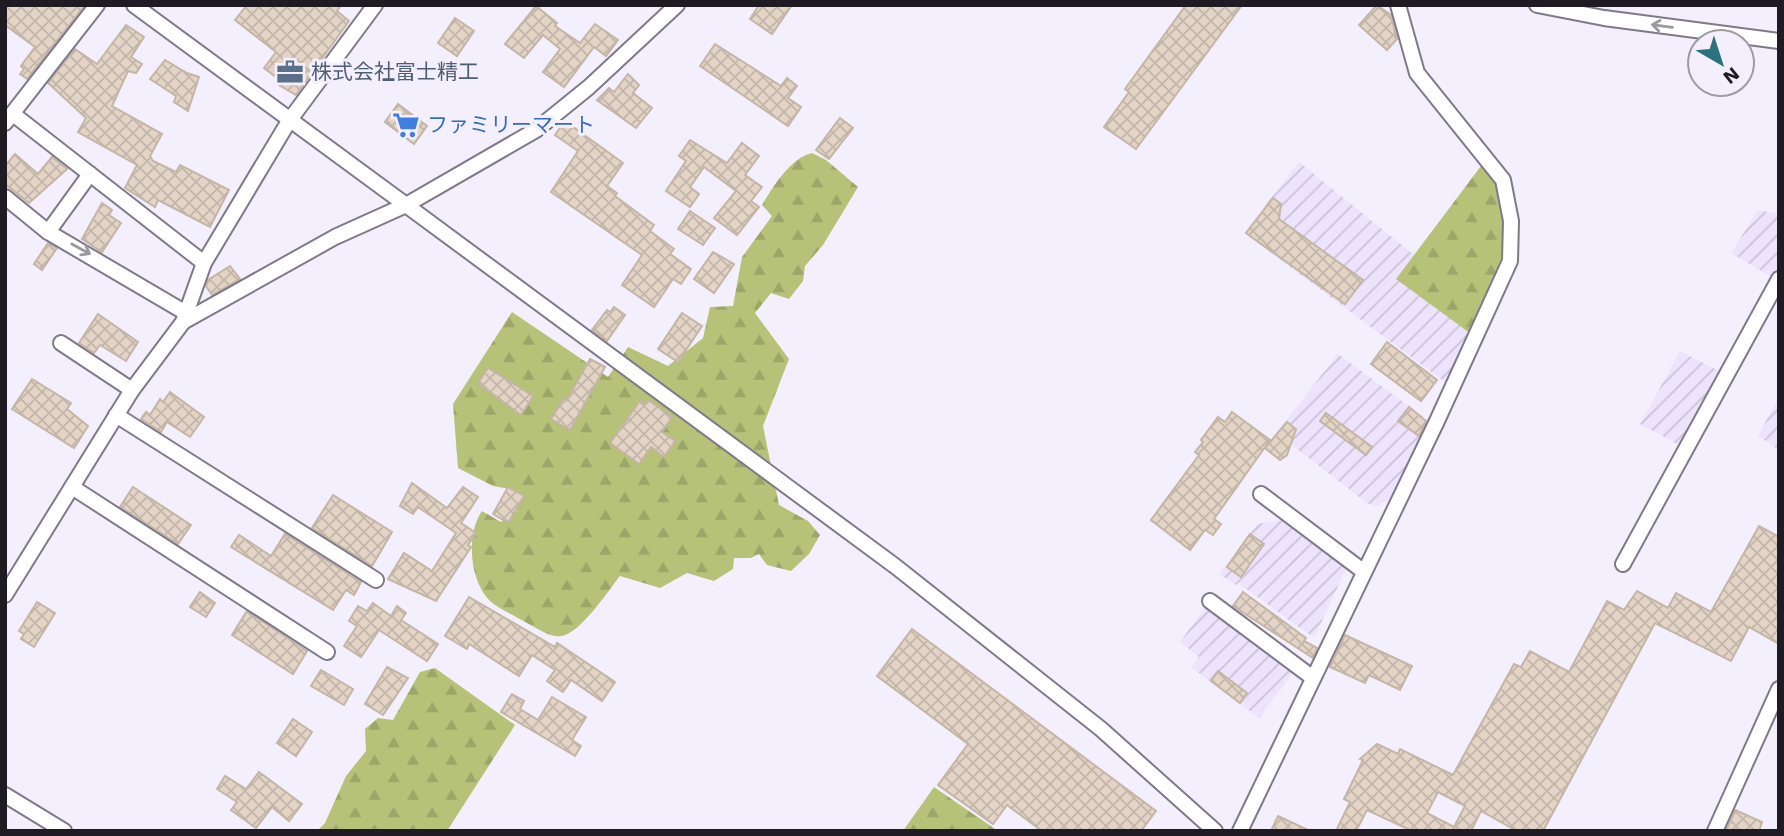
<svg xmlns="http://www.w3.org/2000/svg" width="1784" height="836" font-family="'Work Sans','Noto Sans JP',sans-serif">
  <defs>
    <pattern id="industrial-furrows" width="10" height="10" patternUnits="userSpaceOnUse" patternTransform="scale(1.75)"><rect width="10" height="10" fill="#ede3fd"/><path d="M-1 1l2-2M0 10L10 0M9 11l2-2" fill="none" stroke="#cbc2d9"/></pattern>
    <pattern id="forest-firs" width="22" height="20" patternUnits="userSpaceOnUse" patternTransform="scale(1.75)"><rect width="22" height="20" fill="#b6c278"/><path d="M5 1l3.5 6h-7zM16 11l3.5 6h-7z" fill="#9ca668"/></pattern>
    <pattern id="building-cross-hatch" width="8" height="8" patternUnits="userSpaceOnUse" patternTransform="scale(1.75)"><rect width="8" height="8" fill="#e3d4c6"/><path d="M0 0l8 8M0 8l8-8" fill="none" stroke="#c2b5aa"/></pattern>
  </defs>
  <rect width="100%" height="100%" fill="#f4effd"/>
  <g fill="url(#industrial-furrows)">
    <path d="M1299,162L1414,255L1397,279L1471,334L1445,382L1244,233Z"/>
    <path d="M1758,210L1779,214V264L1772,277L1731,253Z"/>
    <path d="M1680,351L1719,371L1679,445L1640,424Z"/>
    <path d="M1338,354L1429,421L1416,452L1389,499L1377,506L1367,503L1276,433Z"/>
    <path d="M1779,397V450L1758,436Z"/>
    <path d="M1283,520L1348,565L1314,638L1238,583L1236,585L1219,574L1257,524Z"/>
    <path d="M1208,604L1295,670L1259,718L1191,667L1199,657L1180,642Z"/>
  </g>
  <g fill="url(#forest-firs)">
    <path d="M812,153L826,160L858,187L823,245L805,266L803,281L789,299L771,293L755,313L789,359L763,426L779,505L808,521L820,535L809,554L791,571L767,565L759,554L751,558H734L733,569L714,581L687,573L660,588L620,576C608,591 580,634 561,636C550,638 537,628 527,623C516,616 500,610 490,601C469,580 466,534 482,511L501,522L517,511L515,490L493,486L458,468L453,404L512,312L608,377L628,347L668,366L703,338L710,307L733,306L742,257L772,216L762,205C773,187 790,158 812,153Z"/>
    <path d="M1484,162C1524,230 1500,268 1471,334L1396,279Z"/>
    <path d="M435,668L515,725L447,831H317L325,823L346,776L366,751L365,729L378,718L393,720L420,672Z"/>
    <path d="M934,787L998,831H903Z"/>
  </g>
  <g fill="url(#building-cross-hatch)" stroke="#c4b5a7" stroke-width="2" fill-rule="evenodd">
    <path d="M5,5H85L27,79L20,74L24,69L21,66L35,47L5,25Z"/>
    <path d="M247,5H341L337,11L349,21L296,95L279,85L281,81L264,68L276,52L235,20Z"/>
    <path d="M759,5H792L772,34L750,19Z"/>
    <path d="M1186,5H1242L1136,149L1104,127L1129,92L1125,89Z"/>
    <path d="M1377,5L1391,15L1397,39L1387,50L1359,25Z"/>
    <path d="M536,6L557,23L555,26L580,43L595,24L618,40L606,56L594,47L564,87L543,72L560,49L543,35L524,58L505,44Z"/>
    <path d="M455,18L474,31L457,56L438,43Z"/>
    <path d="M126,25L144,37L131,57L142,64L136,73L128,71L112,106L162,134L150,156L153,161L176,172L180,165L229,190L210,227L158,200L155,207L125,188L137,165L78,132L86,118L48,83L75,49L97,64Z"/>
    <path d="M715,44L781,86L787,78L797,86L788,98L801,107L788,126L700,66Z"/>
    <path d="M165,60L187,73L199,77L188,111L174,102L176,96L150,79Z"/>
    <path d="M628,74L639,85L633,93L652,108L636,128L597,100L609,88L614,92Z"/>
    <path d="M398,104L427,126L414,144L385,122Z"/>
    <path d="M840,118L853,128L829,159L816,150Z"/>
    <path d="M565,121L623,163L607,186L617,193L615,196L654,225L650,231L674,249L670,254L691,269L681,284L673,279L654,307L622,285L642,255L551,192L578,151L555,135Z"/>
    <path d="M690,140L727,163L742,143L759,156L745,175L762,187L751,201L759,207L737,235L714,218L736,191L704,167L690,187L699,194L690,207L666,191L686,161L679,156Z"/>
    <path d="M15,154L38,174L52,157L67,169L29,203L5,184V166Z"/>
    <path d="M1273,198L1281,204L1279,219L1363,280L1345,304L1246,233Z"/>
    <path d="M102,203L112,210L109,215L121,223L102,252L82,239Z"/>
    <path d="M690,211L715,228L703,245L678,229Z"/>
    <path d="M48,243L57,248L42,270L34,264Z"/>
    <path d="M713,252L734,264L714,293L694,279Z"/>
    <path d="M230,266L240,279L212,295L206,286L208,280Z"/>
    <path d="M614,307L625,315L607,341L592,330L607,310L610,312Z"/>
    <path d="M682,313L702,326L678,362L658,349Z"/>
    <path d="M98,314L138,342L126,361L100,345L94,353L79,343Z"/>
    <path d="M1387,342L1437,380L1421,401L1371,364Z"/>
    <path d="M590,359L605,367L570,430L551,419L564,398L567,400Z"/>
    <path d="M488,368L533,396L521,415L478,383Z"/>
    <path d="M32,379L71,403L67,409L88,426L74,448L12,409Z"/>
    <path d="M170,392L204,417L190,437L167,422L161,432L141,419L146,412L150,415L160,399L163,402Z"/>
    <path d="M648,400L672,417L662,432L675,441L664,457L651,447L639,464L610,443L640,401L645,404Z"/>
    <path d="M1409,407L1426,421L1419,436L1398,421Z"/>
    <path d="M1232,412L1270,440L1214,519L1221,524L1213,535L1205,530L1190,550L1151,520L1199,455L1195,452L1203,442L1201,440L1218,417L1225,422Z"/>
    <path d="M1326,413L1372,447L1366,455L1320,421Z"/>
    <path d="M1287,422L1296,429L1287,455L1280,460L1265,448Z"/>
    <path d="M412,483L447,508L463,487L478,497L461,523L476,533L468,545L471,547L436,601L388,579L404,553L432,571L456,533L418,507L413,514L400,506Z"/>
    <path d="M133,487L191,525L178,544L120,507Z"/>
    <path d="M508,487L524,496L508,523L493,514Z"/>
    <path d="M333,495L392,532L372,566L312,528Z"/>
    <path d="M1759,526L1779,537V644L1749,627L1731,661L1655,623L1543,831H1517L1481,811L1471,831H1412L1367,810L1356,831H1336L1350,802L1344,799L1363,760L1360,759L1377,744L1398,754L1400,749L1453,775L1514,664L1521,667L1530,651L1569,672L1607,601L1624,610L1637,591L1668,608L1676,593L1711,612ZM1438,792L1465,806L1454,827L1427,813Z"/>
    <path d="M285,534L361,582L354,595L346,590L333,610L231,547L239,535L271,556Z"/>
    <path d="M1250,534L1264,544L1241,577L1227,567Z"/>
    <path d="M200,592L215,603L206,617L190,607Z"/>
    <path d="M1243,592L1306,638L1304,641L1317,648L1313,658L1233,606Z"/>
    <path d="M469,597L555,647L557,643L615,682L602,701L571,680L563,692L547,681L555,670L532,655L519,676L469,644L467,649L445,636Z"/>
    <path d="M37,602L55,613L34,647L21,639L24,634L19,631Z"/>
    <path d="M373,603L391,616L397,606L406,613L401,620L438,644L427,661L379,630L361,657L344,646L357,626L349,621L358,606L367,611Z"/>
    <path d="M247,611L307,651L293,674L232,635Z"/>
    <path d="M912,629L1156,811L1141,831H1042L1007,805L993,824L938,785L968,744L877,676Z"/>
    <path d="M1345,635L1412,666L1400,690L1369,675L1365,683L1330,667Z"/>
    <path d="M387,667L408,678L383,715L365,704Z"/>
    <path d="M321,670L353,689L344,705L311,686Z"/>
    <path d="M1218,671L1247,693L1240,703L1211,681Z"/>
    <path d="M512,694L524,701L520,709L538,720L552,697L586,717L572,740L581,746L575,756L501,712Z"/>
    <path d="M293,719L312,732L296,756L277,743Z"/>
    <path d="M259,772L302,804L289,821L272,807L256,828L231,810L237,802L217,789L225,776L246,789Z"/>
    <path d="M1735,810L1762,822L1759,831H1726Z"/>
    <path d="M1278,816L1310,831H1271Z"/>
  </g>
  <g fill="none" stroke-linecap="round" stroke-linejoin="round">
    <defs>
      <g id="minor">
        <path d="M134,5L406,205L536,130L589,87L677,5"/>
        <path d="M1537,5L1604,18L1779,41"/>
        <path d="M13,114L204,263"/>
        <path d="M5,123L97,5"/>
        <path d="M5,197L48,232L186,313"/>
        <path d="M48,232L90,174"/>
        <path d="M183,322L335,237L406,205L895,566L1101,729L1215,831"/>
        <path d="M61,343L132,390"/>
        <path d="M116,415L376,580"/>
        <path d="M72,487L327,652"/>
        <path d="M1261,494L1363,571"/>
        <path d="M1623,564L1779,279"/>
        <path d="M5,595L132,390L183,322L204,263L289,121L375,5"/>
        <path d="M1210,601L1313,678"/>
        <path d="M5,795L64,831"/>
        <path d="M1240,831L1437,421L1510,261L1511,221L1503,180L1417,73L1398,5"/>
        <path d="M1715,831L1779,689"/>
      </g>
    </defs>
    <use href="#minor" stroke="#7f7989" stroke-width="18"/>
    <use href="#minor" stroke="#fff" stroke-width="14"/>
  </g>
  <defs><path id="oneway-shaft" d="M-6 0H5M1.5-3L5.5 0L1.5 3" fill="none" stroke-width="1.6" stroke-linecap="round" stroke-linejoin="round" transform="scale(1.75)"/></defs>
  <g stroke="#9a999c">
    <use href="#oneway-shaft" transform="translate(1662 26) rotate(-173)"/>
    <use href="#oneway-shaft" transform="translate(81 249) rotate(29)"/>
  </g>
  <defs>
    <symbol id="office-bare" viewBox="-9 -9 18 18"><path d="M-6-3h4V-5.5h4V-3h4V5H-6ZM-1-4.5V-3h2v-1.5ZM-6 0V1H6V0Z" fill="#5c6f8a" stroke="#f4effd" stroke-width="2.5" paint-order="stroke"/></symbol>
    <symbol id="supermarket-bare" viewBox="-9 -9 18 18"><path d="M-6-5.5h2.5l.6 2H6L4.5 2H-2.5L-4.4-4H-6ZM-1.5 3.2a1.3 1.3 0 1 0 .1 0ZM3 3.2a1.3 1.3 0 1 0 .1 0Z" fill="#3f7fe0" stroke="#f4effd" stroke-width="2.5" paint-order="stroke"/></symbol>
  </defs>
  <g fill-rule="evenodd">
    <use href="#office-bare" x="271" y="53" width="38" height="38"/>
    <use href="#supermarket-bare" x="387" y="106" width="38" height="38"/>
  </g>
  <g text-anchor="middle" stroke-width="6" stroke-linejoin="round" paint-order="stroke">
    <g font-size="21" fill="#4e5e75" stroke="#f4effd" text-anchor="start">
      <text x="311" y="79">株式会社富士精工</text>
    </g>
    <g font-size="21" fill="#366cbe" stroke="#f4effd" text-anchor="start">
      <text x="427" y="132">ファミリーマート</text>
    </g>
  </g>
  <rect width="1784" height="836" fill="none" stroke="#1e1c22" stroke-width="14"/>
  <g transform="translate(1721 63) rotate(141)"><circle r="33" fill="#f4effd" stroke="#9e9ba5" stroke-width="2"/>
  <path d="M0-5L12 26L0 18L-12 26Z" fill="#2a727d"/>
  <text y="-10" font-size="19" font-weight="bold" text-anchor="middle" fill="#1e1c22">N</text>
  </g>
</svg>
